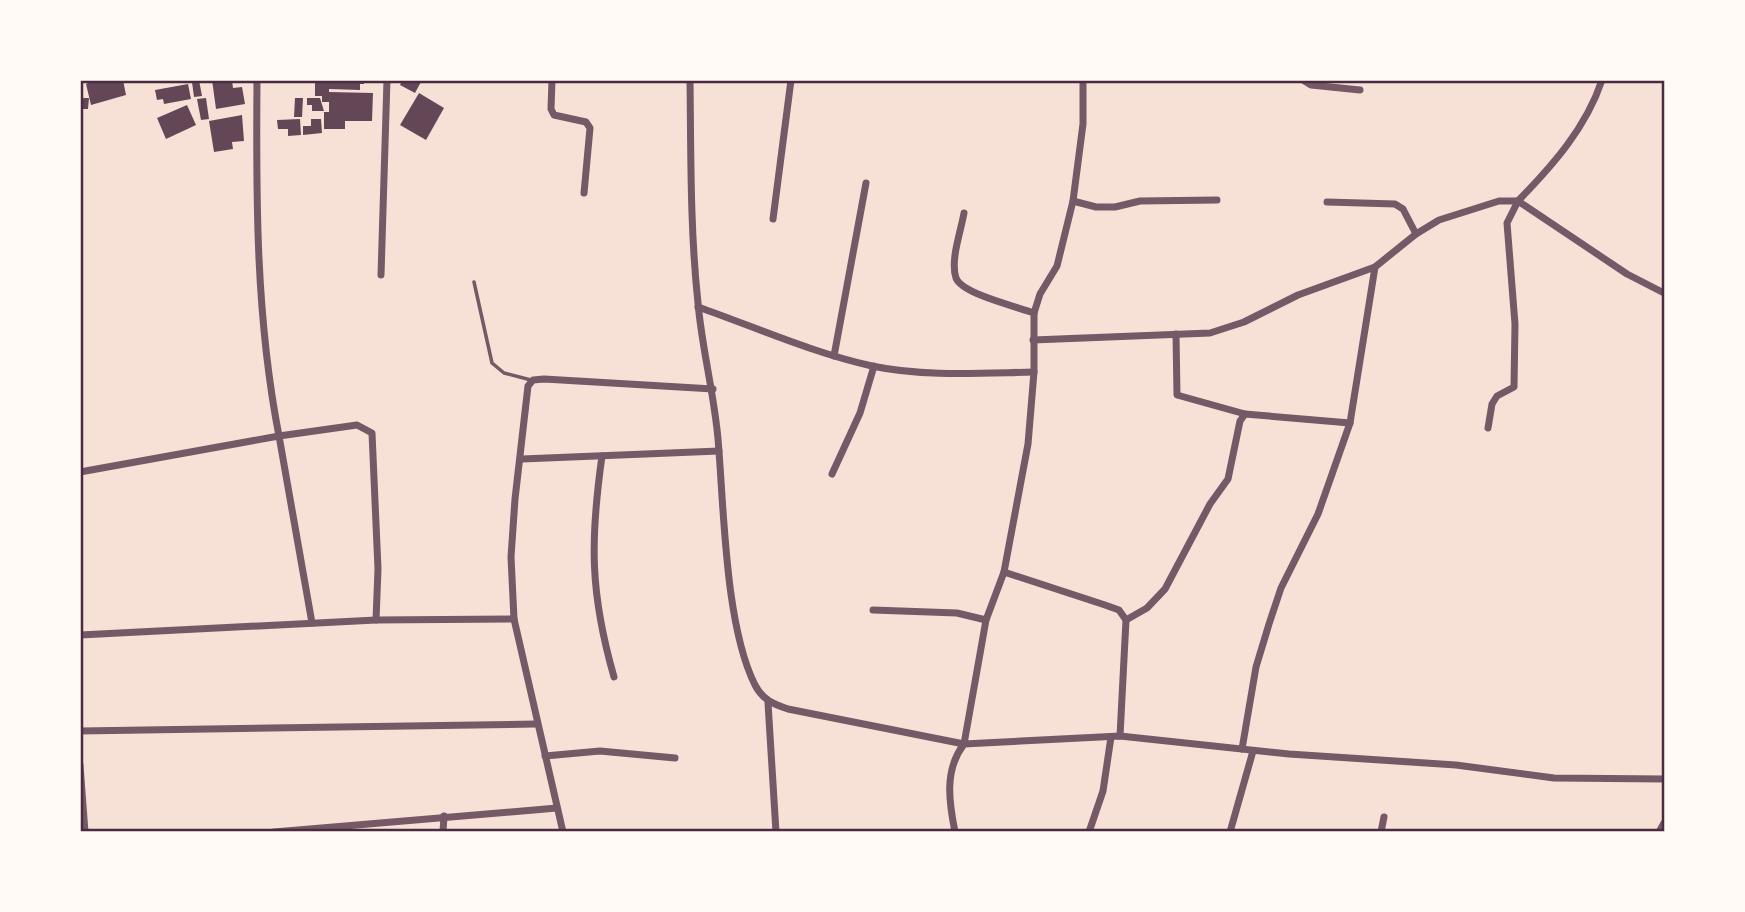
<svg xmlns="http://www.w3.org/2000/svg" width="1745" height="912" font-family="'IBM Plex Sans',sans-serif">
  <rect width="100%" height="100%" fill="#f7e1d7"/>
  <g fill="#644757">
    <path d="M95,80H123L126,95L91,105L86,84Z"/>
    <path d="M199,80L202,96L194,97L192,82Z"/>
    <path d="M212,80H232L233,88L242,87L245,104L216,109Z"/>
    <path d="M315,80H364V84H360V90L329,89V92L373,93L372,121H345V129H324V112H329V102H322V96H315Z"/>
    <path d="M402,80H422L415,93L400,85Z"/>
    <path d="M188,84L191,99L164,104L163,99L157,100L155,90Z"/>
    <path d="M419,93L444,108L426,140L400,125Z"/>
    <path d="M80,98H89L88,109H80Z"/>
    <path d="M206,98L209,119L201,120L197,99Z"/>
    <path d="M295,98H303L302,117H294Z"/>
    <path d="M307,98H320L324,111H312V105H307Z"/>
    <path d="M187,105L196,125L166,139L157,118Z"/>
    <path d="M242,115L244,141L232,142L233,149L214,152L209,121Z"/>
    <path d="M300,119L301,135L288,136V129H278L277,120Z"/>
    <path d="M311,119H321L322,133L303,135V126H311Z"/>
  </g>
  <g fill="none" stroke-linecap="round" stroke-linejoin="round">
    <path stroke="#755966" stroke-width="3.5" d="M474,282L492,363L504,373L531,380"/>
    <g stroke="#755966" stroke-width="7">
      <path d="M257,80C256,200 256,318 279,436L357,425L372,433L378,569L376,620L514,619L563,832"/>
      <path d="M552,80L551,109L554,115L586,122L590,128L584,193"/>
      <path d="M690,80C691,155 690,229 698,303C702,349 714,393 718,439C724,508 725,625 755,685C763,700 773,704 788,709L964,744L1120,736L1289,754L1456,765L1554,778L1664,779"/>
      <path d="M1303,80L1311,85L1360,90"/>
      <path d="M1073,201L1096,207H1115L1140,201L1217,200"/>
      <path d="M1327,202L1395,204L1403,209L1416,234"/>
      <path d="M964,213C961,231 950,260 956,278C962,294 1018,307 1034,313"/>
      <path d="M773,219L791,80"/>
      <path d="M381,275L387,80"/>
      <path d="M698,307C755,327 813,353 872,366C924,377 981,373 1034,372"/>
      <path d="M1176,334L1177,395L1245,414"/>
      <path d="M1033,340L1210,333L1244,322L1298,295L1375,267L1416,234L1439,220L1499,201H1518C1553,165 1586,128 1602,80"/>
      <path d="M834,356L866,183"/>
      <path d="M1488,428L1492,404L1497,396L1514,387L1515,324L1507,223L1518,201L1627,274L1664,293"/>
      <path d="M602,456C590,541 590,593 614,677"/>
      <path d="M522,459L719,451"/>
      <path d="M80,472L279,436L312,623"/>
      <path d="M832,474L860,413L874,366"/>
      <path d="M1004,572L1105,605L1119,610L1126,620L1120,736"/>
      <path d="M873,610L957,613L986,620"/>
      <path d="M514,619L511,557L515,499L528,386L533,380L544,379L713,389"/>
      <path d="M1126,620L1147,608L1165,589L1210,504L1228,479L1240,421L1245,414L1350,423"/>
      <path d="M80,635L376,620"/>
      <path d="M768,703L776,832"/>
      <path d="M80,731L536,724"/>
      <path d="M1242,749L1256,667L1269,624L1281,588L1318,514L1350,423L1375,267"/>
      <path d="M545,756L600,751L675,758"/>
      <path d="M80,765L85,832"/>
      <path d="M274,832L557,808"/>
      <path d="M443,832L444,816"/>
      <path d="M955,832C949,802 944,770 964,744L986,620L1004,572L1028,444L1034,372V313L1040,294L1057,266L1073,201L1083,124V80"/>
      <path d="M1089,832L1103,791L1111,737"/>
      <path d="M1230,832L1253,751"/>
      <path d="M1381,832L1384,817"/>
      <path d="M1659,832L1664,823"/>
    </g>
  </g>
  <rect width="1745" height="912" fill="none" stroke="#fffaf5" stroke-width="164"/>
  <rect x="82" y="82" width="1581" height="748" fill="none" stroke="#4a2c40" stroke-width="2.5"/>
</svg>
